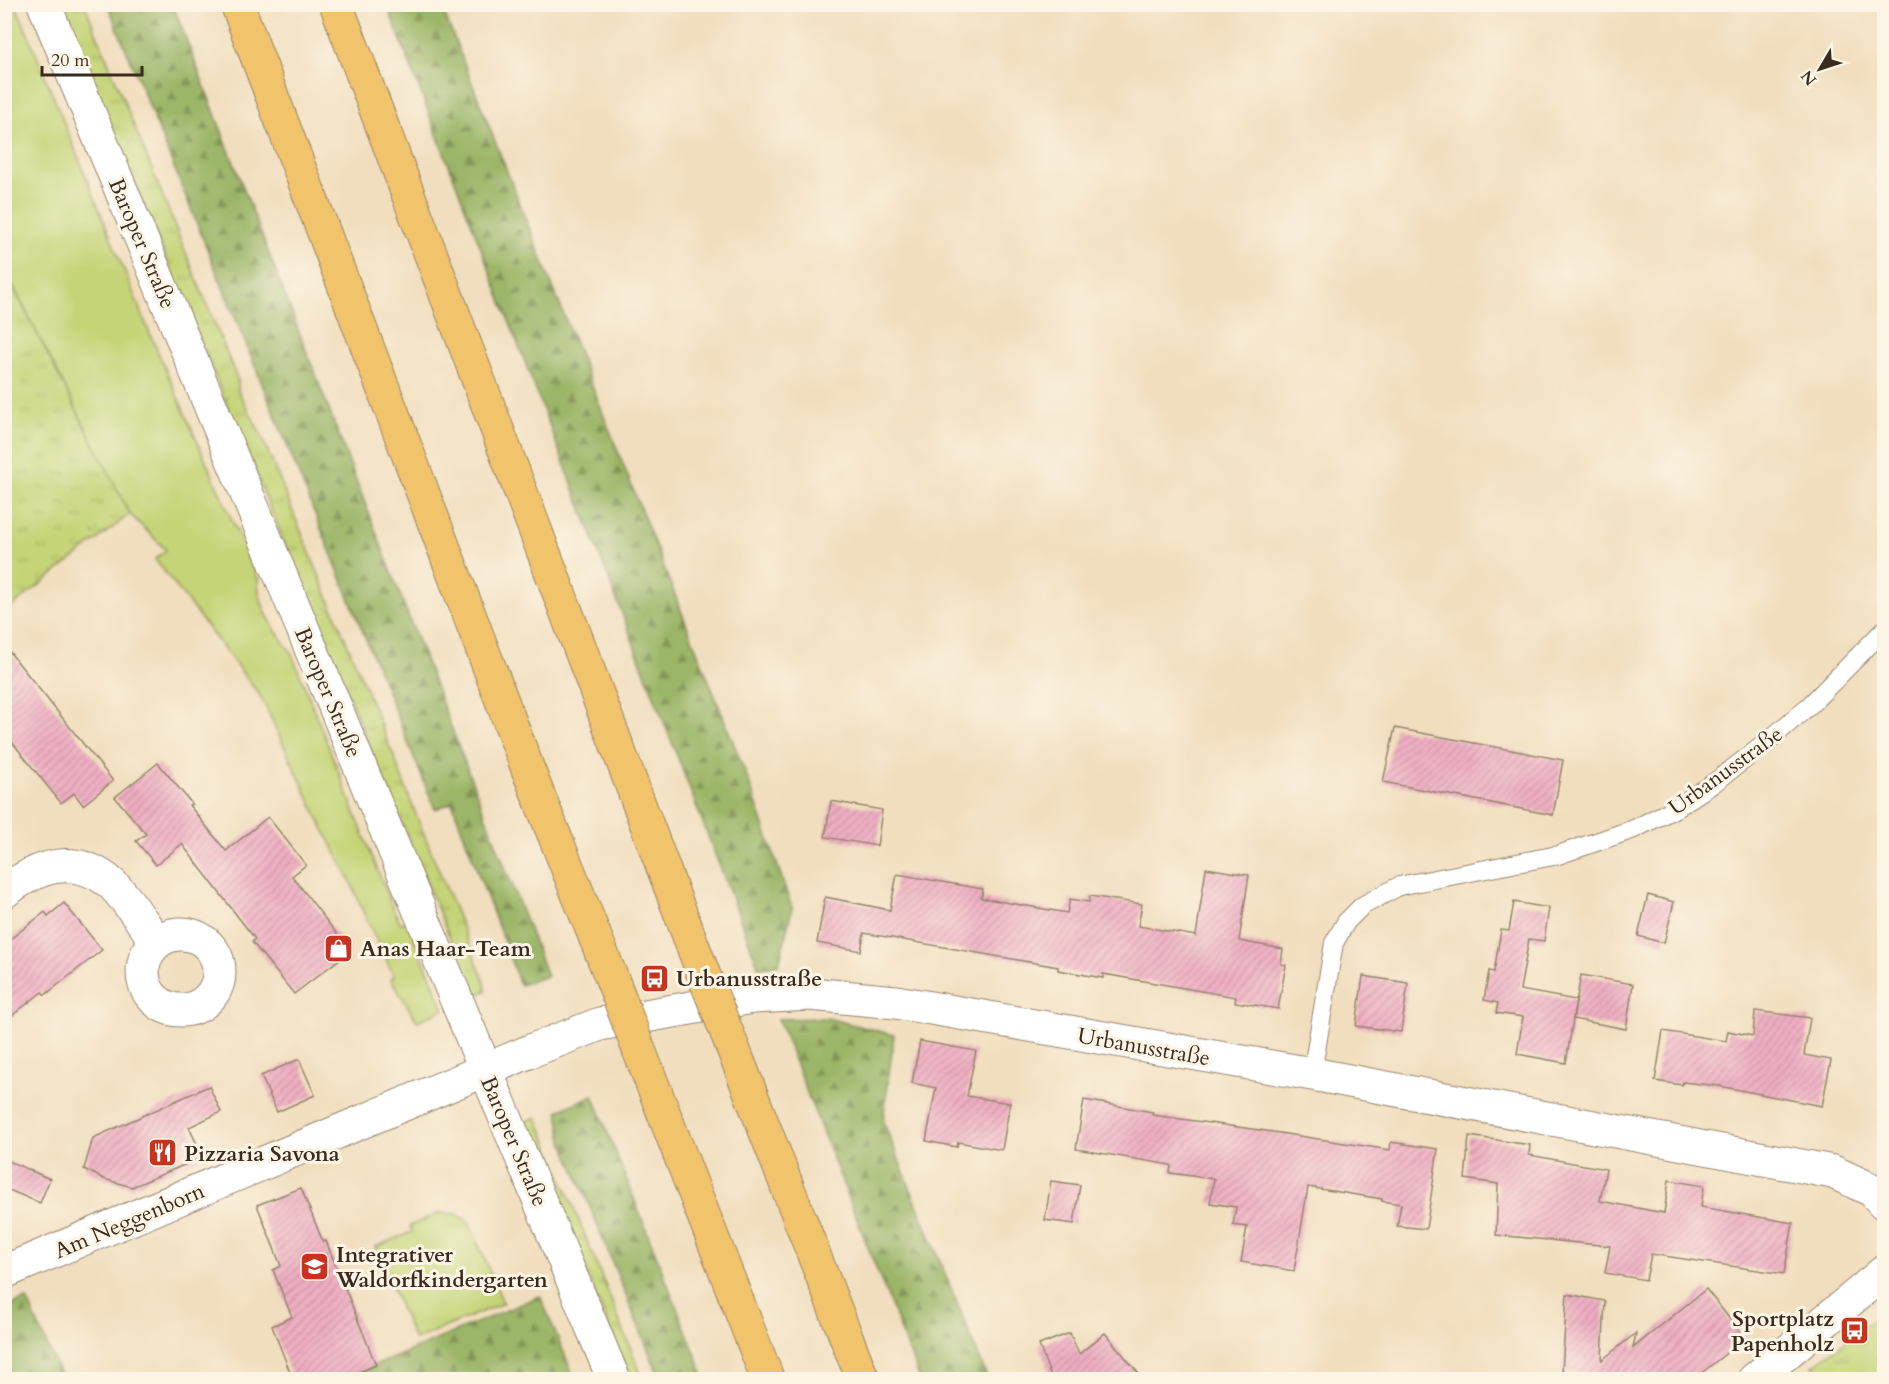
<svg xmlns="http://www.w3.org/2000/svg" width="1889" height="1384" font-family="Cardo,serif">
  <defs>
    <pattern id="grass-tufts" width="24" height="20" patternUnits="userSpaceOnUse" patternTransform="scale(1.5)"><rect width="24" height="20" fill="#c4d476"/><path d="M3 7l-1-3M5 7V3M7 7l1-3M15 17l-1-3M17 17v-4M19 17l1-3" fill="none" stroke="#a9b666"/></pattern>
    <pattern id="forest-firs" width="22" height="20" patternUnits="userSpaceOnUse" patternTransform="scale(1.5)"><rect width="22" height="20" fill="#9bb667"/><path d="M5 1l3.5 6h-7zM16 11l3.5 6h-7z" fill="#809454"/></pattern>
    <pattern id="building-hatch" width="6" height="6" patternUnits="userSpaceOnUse" patternTransform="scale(1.5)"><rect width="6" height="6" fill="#f0afc3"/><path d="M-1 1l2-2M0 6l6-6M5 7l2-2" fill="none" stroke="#c48f9e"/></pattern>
  </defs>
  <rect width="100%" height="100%" fill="#fcf5e5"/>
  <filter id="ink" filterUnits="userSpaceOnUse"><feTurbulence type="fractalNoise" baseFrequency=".0167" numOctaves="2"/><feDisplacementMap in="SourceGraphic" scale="12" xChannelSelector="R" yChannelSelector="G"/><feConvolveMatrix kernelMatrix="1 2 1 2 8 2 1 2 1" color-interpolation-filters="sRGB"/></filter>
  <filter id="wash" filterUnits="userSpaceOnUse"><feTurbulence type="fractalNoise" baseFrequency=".008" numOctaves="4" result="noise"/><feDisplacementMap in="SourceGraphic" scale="24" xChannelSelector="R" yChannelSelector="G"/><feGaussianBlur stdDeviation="1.35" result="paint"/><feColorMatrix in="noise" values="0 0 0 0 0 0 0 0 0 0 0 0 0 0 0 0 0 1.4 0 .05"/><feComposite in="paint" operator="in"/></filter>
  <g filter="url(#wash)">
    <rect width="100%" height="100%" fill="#f1debe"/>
    <g fill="url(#grass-tufts)" stroke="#807f4a" stroke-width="1.5">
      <path d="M60,5H85L95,30L238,381V391L259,430L396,762L412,805L485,983L486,991L474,996Z"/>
      <path d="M4,270L130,514L5,612H4Z"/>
      <path d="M537,1117L643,1379H630L525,1122Z"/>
      <path d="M1884,1312V1379H1824L1813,1366Z"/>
    </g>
    <g fill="url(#forest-firs)" stroke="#6b7042" stroke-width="1.5">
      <path d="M108,5H173L547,976L520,985L452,803L435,809Z"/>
      <path d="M387,5H441L749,782L792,908L779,964L759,968Z"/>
      <path d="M827,1018L894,1035L883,1121L988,1379H920L778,1019Z"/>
      <path d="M593,1095L705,1379H660L563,1141L558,1111Z"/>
      <path d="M540,1296L575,1379L341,1380Z"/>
      <path d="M27,1299L62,1379H5V1308Z"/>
    </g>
    <g fill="#c4d476" stroke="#807f4a" stroke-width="1.5">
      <path d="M4,5H16L150,334L258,579C257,604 276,633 291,652L393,909L401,923L407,921L444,1009L417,1021L391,979L394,976L365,916L350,880L319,820L261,697L155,559L166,550L130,514L5,270Z"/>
      <path d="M439,1213L457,1214L469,1222L503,1303L414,1340L375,1247L412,1232L410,1226Z"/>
    </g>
    <g id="blocks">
      <g fill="url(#building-hatch)">
        <path d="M4,645L113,781L83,805L74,793L61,803L4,732Z"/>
        <path d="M1395,728L1563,760L1553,815L1383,782Z"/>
        <path d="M158,763L192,804L189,805L226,851L268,817L306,865L292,876L350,951L294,994L252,942L255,939L182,844L156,865L136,841L146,834L115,797Z"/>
        <path d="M831,801L882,810L877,846L825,837Z"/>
        <path d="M1206,868L1249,875L1239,941L1283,949L1281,964L1286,965L1278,1009L1235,1002L1236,997L1103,974V978L1058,970V967L864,933L861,951L817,943L825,897L890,910L897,874L983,889L981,898L1067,913L1070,899L1089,902L1090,896L1142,904L1138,926L1196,936Z"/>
        <path d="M1648,895L1674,902L1664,943L1638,936Z"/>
        <path d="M1514,902L1549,908L1544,941L1529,939L1520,990L1576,1000L1566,1063L1517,1054L1523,1017L1496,1013L1498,1003L1484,1000L1489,971L1494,972L1501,930L1509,931Z"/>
        <path d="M64,903L102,950L45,995L42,992L4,1022V944L45,912L48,916Z"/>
        <path d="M1581,975L1633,984L1626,1029L1573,1019Z"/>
        <path d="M1363,976L1408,983L1401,1032L1356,1026Z"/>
        <path d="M1755,1011L1810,1018L1804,1055L1831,1060L1822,1106L1719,1086L1683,1082L1682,1085L1655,1081L1663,1031L1726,1041L1728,1031L1753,1036Z"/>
        <path d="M920,1041L976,1051L967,1096L1010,1103L1002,1150L958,1142L957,1147L926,1141L936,1088L912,1083Z"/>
        <path d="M299,1059L315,1095L277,1112L261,1076Z"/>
        <path d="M209,1086L221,1112L189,1127L203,1157L132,1187L104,1179L84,1169L93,1138Z"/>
        <path d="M1084,1100L1153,1112L1152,1115L1259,1130L1390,1150L1391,1142L1438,1149L1426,1229L1397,1226L1401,1204L1382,1201V1199L1308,1187L1294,1271L1241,1262L1247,1227L1233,1225L1236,1207L1210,1203L1214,1179L1170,1173L1171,1165L1076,1149Z"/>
        <path d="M1469,1136L1530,1145L1529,1155L1606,1169L1600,1201L1664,1213L1669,1180L1704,1186L1701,1207L1793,1223L1784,1274L1651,1254L1646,1280L1605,1273L1610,1246L1496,1235L1498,1184L1465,1179Z"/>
        <path d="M4,1159L50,1179L40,1203L4,1188Z"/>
        <path d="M1051,1181L1080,1185L1074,1224L1045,1220Z"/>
        <path d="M301,1188L323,1242L326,1241L376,1365L341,1380H293L272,1326L292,1317L273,1270L281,1266L257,1205Z"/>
        <path d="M1706,1289L1745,1338L1693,1380H1631L1562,1371L1567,1294L1605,1301L1602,1360L1636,1333L1633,1348Z"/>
        <path d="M1070,1333L1079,1354L1105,1333L1144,1380H1047L1051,1377L1039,1345Z"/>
      </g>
    </g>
  </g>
  <g filter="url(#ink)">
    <use href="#blocks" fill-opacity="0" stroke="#96846e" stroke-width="1.5"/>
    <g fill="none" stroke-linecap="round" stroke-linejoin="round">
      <defs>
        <path id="service" d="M1312,1074L1334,943L1346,922L1362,906L1399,886L1558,855L1634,829L1674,809L1711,785L1762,746L1810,705L1884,630"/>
        <g id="minor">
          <path d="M44,4L614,1380"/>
          <path d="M4,892C35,868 71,853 107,880C124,893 144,925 157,942"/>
          <circle cx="181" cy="972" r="38"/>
          <path d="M4,1272L533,1050L600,1024L753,997L810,994L896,1002L1312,1074L1833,1172L1872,1190L1884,1203"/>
          <path d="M1754,1380L1884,1272"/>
        </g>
        <g id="motorway">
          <path d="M237,4L529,772L616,989"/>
          <path d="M336,4L703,973"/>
          <path d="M727,1033L863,1380"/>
          <path d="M639,1050L768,1380"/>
        </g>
      </defs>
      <use href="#service" stroke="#96846e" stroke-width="20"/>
      <use href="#minor" stroke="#96846e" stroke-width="35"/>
      <use href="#motorway" stroke="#96846e" stroke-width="35"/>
      <use href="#service" stroke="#fff" stroke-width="18"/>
      <use href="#minor" stroke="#fff" stroke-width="33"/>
      <use href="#motorway" stroke="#f1c36a" stroke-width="33"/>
      <defs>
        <g id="motorway-bridge">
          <path d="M703,973L727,1033"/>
          <path d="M616,989L639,1050"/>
        </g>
      </defs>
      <use href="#motorway-bridge" stroke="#96846e" stroke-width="35" stroke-linecap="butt"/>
      <use href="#motorway-bridge" stroke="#f1c36a" stroke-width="33"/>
    </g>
  </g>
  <defs>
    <symbol id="shop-square" viewBox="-11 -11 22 22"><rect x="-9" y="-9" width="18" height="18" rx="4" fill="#c8321e" stroke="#fcf5e5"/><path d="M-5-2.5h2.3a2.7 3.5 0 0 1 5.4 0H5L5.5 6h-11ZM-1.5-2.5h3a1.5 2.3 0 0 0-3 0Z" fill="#fff"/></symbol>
    <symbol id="bus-square" viewBox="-11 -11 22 22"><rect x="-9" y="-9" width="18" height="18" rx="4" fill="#c8321e" stroke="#fcf5e5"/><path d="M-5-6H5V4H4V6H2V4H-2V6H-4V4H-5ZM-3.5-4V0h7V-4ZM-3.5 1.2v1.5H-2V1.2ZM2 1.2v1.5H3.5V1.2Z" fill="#fff"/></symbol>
    <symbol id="restaurant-square" viewBox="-11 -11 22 22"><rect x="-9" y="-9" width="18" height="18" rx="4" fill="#c8321e" stroke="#fcf5e5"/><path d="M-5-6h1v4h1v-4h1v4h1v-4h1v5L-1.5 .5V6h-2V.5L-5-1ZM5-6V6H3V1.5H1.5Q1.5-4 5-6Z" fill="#fff"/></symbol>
    <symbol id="school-square" viewBox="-11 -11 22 22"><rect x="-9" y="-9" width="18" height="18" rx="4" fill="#c8321e" stroke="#fcf5e5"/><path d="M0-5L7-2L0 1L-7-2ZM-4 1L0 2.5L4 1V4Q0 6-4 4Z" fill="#fff"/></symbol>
  </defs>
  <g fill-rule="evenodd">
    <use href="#shop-square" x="322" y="932" width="33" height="33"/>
    <use href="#bus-square" x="638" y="962" width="33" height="33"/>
    <use href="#restaurant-square" x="146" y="1136" width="33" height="33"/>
    <use href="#school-square" x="298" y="1250" width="33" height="33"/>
    <use href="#bus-square" x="1838" y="1314" width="33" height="33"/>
  </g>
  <g text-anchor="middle" stroke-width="6" stroke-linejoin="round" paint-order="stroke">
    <g font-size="22" fill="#3b2a1e" stroke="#fcf5e5">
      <text transform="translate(143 243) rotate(67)" y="8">Baroper Straße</text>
      <text transform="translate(329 692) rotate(67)" y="8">Baroper Straße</text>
      <text transform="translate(1725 770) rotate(-36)" y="8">Urbanusstraße</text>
      <text transform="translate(1144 1046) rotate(10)" y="8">Urbanusstraße</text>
      <text transform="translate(515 1141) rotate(67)" y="8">Baroper Straße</text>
      <text transform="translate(129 1220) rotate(-23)" y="8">Am Neggenborn</text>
    </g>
    <g font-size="22" font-weight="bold" fill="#3b2a1e" stroke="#fcf5e5" text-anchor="start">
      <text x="360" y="956">Anas Haar-Team</text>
      <text x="676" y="986">Urbanusstraße</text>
      <text x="184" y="1161">Pizzaria Savona</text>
      <text x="336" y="1262">Integrativer<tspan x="336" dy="25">Waldorfkindergarten</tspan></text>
      <text x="1834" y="1326" text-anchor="end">Sportplatz<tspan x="1834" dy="25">Papenholz</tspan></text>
    </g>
  </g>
  <rect width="1889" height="1384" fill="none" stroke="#fcf5e5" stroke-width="24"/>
  <g transform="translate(1820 69) rotate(231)" stroke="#fcf5e5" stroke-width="4.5" paint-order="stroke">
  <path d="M0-4.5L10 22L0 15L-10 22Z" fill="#3b2a1e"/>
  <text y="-9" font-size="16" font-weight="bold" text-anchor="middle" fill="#3b2a1e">N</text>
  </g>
  <path d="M42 66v9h100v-9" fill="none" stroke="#3b2a1e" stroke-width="3"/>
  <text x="51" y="66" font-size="18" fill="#3b2a1e" stroke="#fcf5e5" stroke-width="4.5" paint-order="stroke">20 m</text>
</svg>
